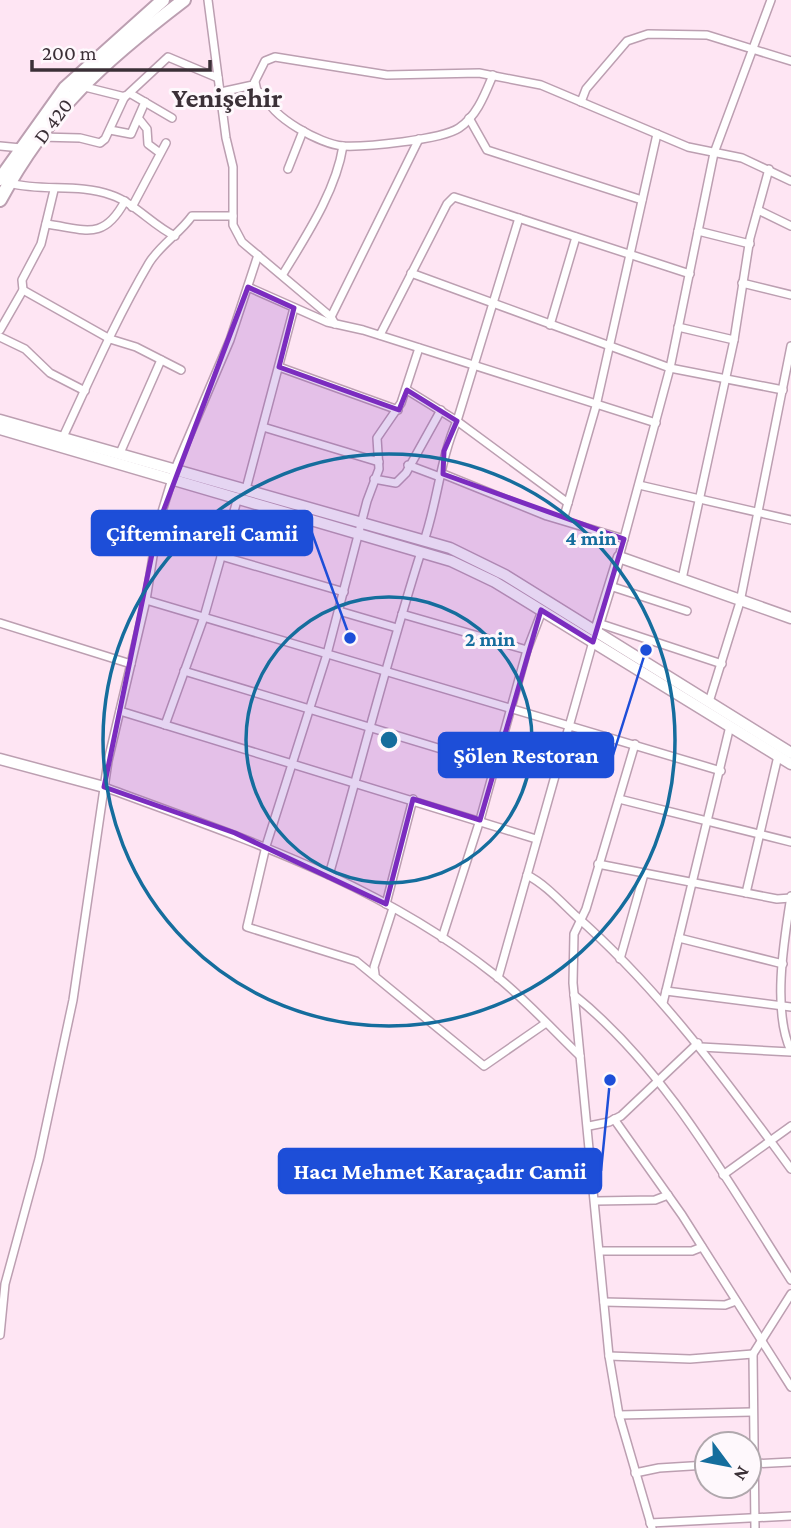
<svg xmlns="http://www.w3.org/2000/svg" width="791" height="1528" font-family="'Crimson Pro',serif">
  <rect width="100%" height="100%" fill="#fee5f3"/>
  <g fill="none" stroke-linecap="round" stroke-linejoin="round">
    <defs>
      <g id="street">
        <path d="M208,0L226,138L233,167V225L242,242L331,317L335,324"/>
        <path d="M255,82L257,91L265,95C271,117 320,144 343,146C365,147 441,140 459,128C477,116 485,94 493,75"/>
        <path d="M81,86L125,97L168,57L218,78"/>
        <path d="M221,92L253,85L265,61L275,57L387,75L479,73L541,85L688,147L742,158L791,181"/>
        <path d="M131,94L172,118"/>
        <path d="M581,102L586,89L627,41L648,34L707,35L791,61"/>
        <path d="M469,118L487,150L642,200"/>
        <path d="M139,119L147,129L148,144L160,153"/>
        <path d="M110,130L131,134L145,102"/>
        <path d="M40,137L80,138L100,143L105,139L125,96"/>
        <path d="M0,146L21,148"/>
        <path d="M288,169L303,131"/>
        <path d="M9,183C43,192 78,183 111,195C135,203 152,225 175,236"/>
        <path d="M132,207L166,143"/>
        <path d="M758,210L791,226"/>
        <path d="M46,224C85,229 103,242 125,201"/>
        <path d="M698,231L750,244"/>
        <path d="M411,273L670,368L783,390"/>
        <path d="M283,274C306,236 336,191 343,146"/>
        <path d="M742,283L791,295"/>
        <path d="M248,287L327,322L363,330L656,423"/>
        <path d="M23,290L110,339L136,347L181,370"/>
        <path d="M331,317L419,139"/>
        <path d="M550,325L576,237"/>
        <path d="M678,327L734,340"/>
        <path d="M0,330L23,290L22,280L41,244L54,190"/>
        <path d="M380,335L447,204L454,197L690,274"/>
        <path d="M0,337L25,349L50,373L85,391"/>
        <path d="M419,348L401,403L377,438L379,469L367,501L327,654L266,846L247,927L356,961L484,1066L546,1023"/>
        <path d="M279,367L398,410"/>
        <path d="M407,390L457,421L568,503"/>
        <path d="M263,427L379,462"/>
        <path d="M63,437C90,379 116,319 149,263C160,245 180,233 192,216H233"/>
        <path d="M120,453L161,360"/>
        <path d="M408,465L440,477"/>
        <path d="M443,474L547,516L624,539"/>
        <path d="M374,479L396,483L406,473L441,410"/>
        <path d="M639,485L791,520"/>
        <path d="M246,489L294,308"/>
        <path d="M563,520L596,406L657,134"/>
        <path d="M424,541C438,500 440,459 457,421L519,218"/>
        <path d="M221,556L344,592"/>
        <path d="M619,557L670,368L714,153L771,0"/>
        <path d="M682,579L734,340L750,238L769,169"/>
        <path d="M610,586L687,611"/>
        <path d="M146,600L721,771"/>
        <path d="M339,611L397,628"/>
        <path d="M402,614L527,650"/>
        <path d="M0,623L131,664"/>
        <path d="M598,623L722,664"/>
        <path d="M184,671L494,765"/>
        <path d="M709,702L740,602L791,346"/>
        <path d="M120,711L536,839"/>
        <path d="M165,725L204,617L238,497"/>
        <path d="M635,744L586,909L574,934L573,983L609,1356L619,1415L652,1528"/>
        <path d="M104,787C244,839 376,881 495,975C525,999 552,1029 580,1056"/>
        <path d="M619,799L791,842"/>
        <path d="M598,864L777,899L791,898"/>
        <path d="M329,875C360,767 387,659 421,552"/>
        <path d="M527,875C545,884 561,902 576,916C660,990 725,1079 791,1169"/>
        <path d="M746,893L778,756"/>
        <path d="M791,896C784,940 772,1011 791,1051"/>
        <path d="M386,904L413,799"/>
        <path d="M442,938L480,820L527,650L542,611"/>
        <path d="M679,938L783,964"/>
        <path d="M620,959L644,874"/>
        <path d="M375,974L374,967L393,908"/>
        <path d="M498,978L594,638"/>
        <path d="M666,991L791,1007"/>
        <path d="M574,995C667,1070 727,1181 791,1280"/>
        <path d="M663,1003L730,726"/>
        <path d="M701,1047L791,1052"/>
        <path d="M614,1119L682,1215L791,1387"/>
        <path d="M589,1126L609,1122L621,1116L698,1043"/>
        <path d="M723,1175L791,1126"/>
        <path d="M596,1201L655,1200L668,1195"/>
        <path d="M600,1251H692L702,1247"/>
        <path d="M604,1302L725,1305L736,1301"/>
        <path d="M0,1335L5,1284L39,1159L73,1000L108,761L146,600L158,525L175,469L230,340L258,255"/>
        <path d="M609,1356L690,1359L753,1354"/>
        <path d="M619,1415L752,1412"/>
        <path d="M750,1464L791,1462"/>
        <path d="M635,1473L659,1468L707,1465"/>
        <path d="M650,1523L791,1516"/>
        <path d="M755,1528L753,1354L791,1294"/>
      </g>
      <g id="secondary">
        <path d="M0,420L450,548L505,575L791,753"/>
        <path d="M0,429L451,561L495,582L791,764"/>
        <path d="M596,631L619,557L791,618"/>
        <path d="M0,759L104,787"/>
      </g>
      <g id="highway">
        <path d="M0,179L65,88L163,0"/>
        <path d="M0,200C49,109 104,61 184,0"/>
      </g>
    </defs>
    <use href="#street" stroke="#bc9fb1" stroke-width="10"/>
    <use href="#secondary" stroke="#bc9fb1" stroke-width="13"/>
    <use href="#highway" stroke="#bc9fb1" stroke-width="16"/>
    <use href="#street" stroke="#fff" stroke-width="7"/>
    <use href="#secondary" stroke="#fff" stroke-width="10"/>
    <use href="#highway" stroke="#fff" stroke-width="12"/>
  </g>
  <path fill="#7b2cbf" fill-opacity="0.2" stroke="#7b2cbf" stroke-width="5" stroke-linejoin="round" d="M248,287L294,308L279,367L399,410L407,390L457,421L444,451L443,474L624,539L593,642L541,610L480,820L413,799L386,904L235,833L104,787L158,525Z"/>
  <g fill="none" stroke="#156d9d" stroke-width="3.5">
    <circle cx="389" cy="740" r="143"/>
    <circle cx="389" cy="740" r="286"/>
  </g>
  <g text-anchor="middle" stroke-width="6" stroke-linejoin="round" paint-order="stroke">
    <g font-size="21" fill="#3b3037" stroke="#fef8fc">
      <text transform="translate(53 121) rotate(-53)" y="7">D 420</text>
    </g>
    <g font-size="28" font-weight="bold" fill="#3b3037" stroke="#fef8fc">
      <text x="227" y="107">Yenişehir</text>
    </g>
  </g>
  <circle cx="389" cy="740" r="10" fill="#156d9d" stroke="#fef8fc" stroke-width="3.5"/>
  <g font-size="21" text-anchor="middle" font-weight="bold" fill="#156d9d" stroke="#fef8fc" stroke-width="6" stroke-linejoin="round" paint-order="stroke">
    <text x="591" y="545">4 min</text>
    <text x="490" y="646">2 min</text>
  </g>
  <path fill="none" stroke="#1d4ed8" stroke-width="2.5" d="M350 638L312 533M646 650L613 755M610 1080L601 1171"/>
  <g fill="#1d4ed8" stroke="#fef8fc" stroke-width="2.5">
    <circle cx="350" cy="638" r="7"/>
    <circle cx="646" cy="650" r="7"/>
    <circle cx="610" cy="1080" r="7"/>
  </g>
  <g fill="#1d4ed8" stroke="#1d4ed8" stroke-width="2.5">
    <rect x="92" y="511" width="220" height="44" rx="7"/>
    <rect x="439" y="733" width="174" height="44" rx="7"/>
    <rect x="279" y="1149" width="322" height="44" rx="7"/>
  </g>
  <g font-size="23" text-anchor="middle" font-weight="bold" fill="#fff">
    <text x="202" y="541">Çifteminareli Camii</text>
    <text x="526" y="763">Şölen Restoran</text>
    <text x="440" y="1179">Hacı Mehmet Karaçadır Camii</text>
  </g>
  <g transform="translate(728 1465) rotate(122)"><circle r="33" fill="#fef8fc" stroke="#b0a8ad" stroke-width="2"/>
  <path d="M0-5L12 26L0 18L-12 26Z" fill="#156d9d"/>
  <text y="-10" font-size="19" font-weight="bold" text-anchor="middle" fill="#3b3037">N</text>
  </g>
  <path d="M32 60v10h178v-10" fill="none" stroke="#3b3037" stroke-width="3.5"/>
  <text x="42" y="60" font-size="21" fill="#3b3037" stroke="#fef8fc" stroke-width="5" paint-order="stroke">200 m</text>
</svg>
